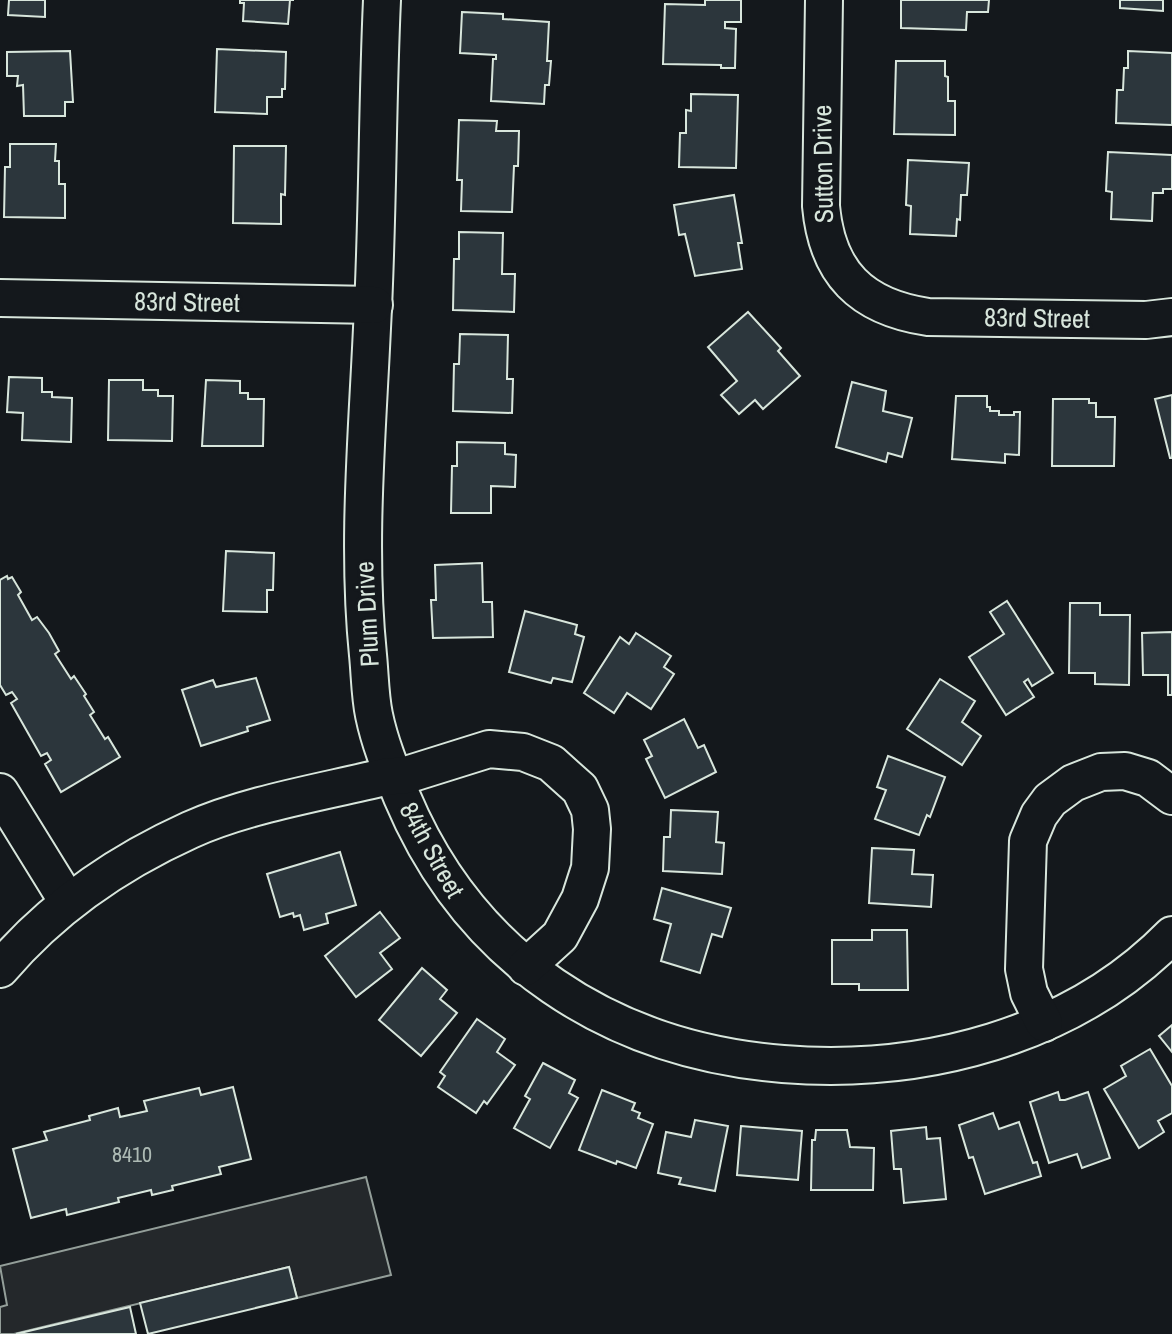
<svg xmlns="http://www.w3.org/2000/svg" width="1172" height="1334" font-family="'Archivo Narrow',sans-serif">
  <rect width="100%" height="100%" fill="#14181c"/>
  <path fill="#24282b" stroke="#939e99" stroke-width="2" d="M366,1177L391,1275L297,1298L289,1267L14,1334H0V1307L7,1305L0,1266Z"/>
  <g fill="#2c363c" stroke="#d8e6dc" stroke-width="2">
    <path d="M9,0H45V17L8,15Z"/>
    <path d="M240,0H294H290L288,24L243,21L244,3H240Z"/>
    <path d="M705,0H741V22H725V28L736,29L735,68H721V65L663,64L665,4L705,5Z"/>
    <path d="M901,0H989L988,12H967L966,30L901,28Z"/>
    <path d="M1120,0H1163V11L1120,8Z"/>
    <path d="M462,12L503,14V19L549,22L547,61H551L549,85H545L544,104L491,101L493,59H496V55L460,53Z"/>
    <path d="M217,49L286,52L285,89H282V97H267V114L215,112Z"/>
    <path d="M70,51L73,102H65V116H24L23,85L17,86L18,76H7V52Z"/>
    <path d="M1128,51L1172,53V125L1116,123L1117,90H1123L1124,68H1128Z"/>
    <path d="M896,61H945V76L948,77V101H955V135L894,134Z"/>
    <path d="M691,94L738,95L736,168L679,167L680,133H686V110L691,111Z"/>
    <path d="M459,120L497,121L496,131H519L518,166H514L512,212L461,211L462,180H457Z"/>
    <path d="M10,144H56L55,161H59V184H65V218L4,217L5,167H10Z"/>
    <path d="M234,146H286L285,195L281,194V224L233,223Z"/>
    <path d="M1108,152L1172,155V189H1163V193H1153L1152,221L1111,219L1112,192L1106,191Z"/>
    <path d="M908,160L969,163L967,195H961L960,220L957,219L956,236L910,234L911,206L906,205Z"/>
    <path d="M734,195L742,243H738L742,269L695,276L685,234L679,235L674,205Z"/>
    <path d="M459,232L503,233L502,274H515L514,312L453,310L454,259H459Z"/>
    <path d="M748,312L781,348L778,351L800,376L763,409L755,400L739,414L721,395L737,381L708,347Z"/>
    <path d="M460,334L508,335L507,379H513L512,413L453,411L454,364H459Z"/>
    <path d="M9,377L42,378V392H52V397L72,398L71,442L22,440L23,413L7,412Z"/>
    <path d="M109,380H143V390H158V396H173L172,441L108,440Z"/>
    <path d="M206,380L240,381V393H248V399H264L263,446H202Z"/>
    <path d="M852,382L886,391L883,411L912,418L902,457L888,453L886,462L836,447Z"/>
    <path d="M1172,395V458H1170L1155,399Z"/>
    <path d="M956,396H987V407H990V411H999V415H1014V412H1020L1019,455L1005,454V463L952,459Z"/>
    <path d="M1053,399H1089V403H1096V417H1115L1114,466H1052Z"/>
    <path d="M457,442L505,443V454L516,455L515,487L491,486V513H451L452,466H457Z"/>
    <path d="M226,551L274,553L273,590H267V612L223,611Z"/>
    <path d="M482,563L483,602H492L493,637L433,638L431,600H436L435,565Z"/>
    <path d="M7,576L8,579L12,577L21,592L18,595L32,620L37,617L49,633L59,651L55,654L71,679L74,676L86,694L84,696L94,712L90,715L105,739L108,737L120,757L61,792L45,764L51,760L47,753L41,756L11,703L17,699L12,692L6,695L0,685V580Z"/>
    <path d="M1007,601L1053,673L1032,686L1028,679L1024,682L1034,697L1006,715L969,657L1004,634L990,612Z"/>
    <path d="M1070,603H1100V615H1130L1129,685L1095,684V673H1069Z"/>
    <path d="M525,611L577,625L575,634L584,637L572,682L553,678L551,683L509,672Z"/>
    <path d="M1172,632V695H1168V675H1143L1142,633Z"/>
    <path d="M636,633L671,656L664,667L674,674L651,709L627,693L614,713L584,693L620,637L629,644Z"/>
    <path d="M256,678L270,720L247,727L248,731L201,746L182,690L213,680L216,687Z"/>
    <path d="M940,679L975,701L962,722L981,736L962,765L907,729Z"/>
    <path d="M684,719L698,748L704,745L716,772L665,798L646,759L652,756L644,740Z"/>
    <path d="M888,756L945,777L930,817L927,815L919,835L875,819L886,790L877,787Z"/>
    <path d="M671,810L718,812L716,842L724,843L722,874L663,871L664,837H670Z"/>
    <path d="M872,848L914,850L912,874L933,875L931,907L869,903Z"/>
    <path d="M340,852L356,905L326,914L328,923L304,930L300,915L294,917L293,913L280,917L267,874Z"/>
    <path d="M662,888L731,908L722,937L712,934L700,973L661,961L671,924L654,919Z"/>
    <path d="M380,912L400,938L380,953L392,969L356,997L325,956Z"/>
    <path d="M872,930H907L908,990H859V984H832V940H872Z"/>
    <path d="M422,968L447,990L440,999L457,1013L421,1056L379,1020Z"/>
    <path d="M477,1019L505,1039L497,1052L515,1065L487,1104L484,1101L476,1113L438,1087L445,1076L440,1072Z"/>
    <path d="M1172,1025V1052L1159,1036Z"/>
    <path d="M1150,1049L1172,1086V1113L1158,1121L1164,1132L1139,1148L1104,1089L1126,1076L1121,1066Z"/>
    <path d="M543,1063L575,1080L569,1093L578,1098L550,1148L514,1128L530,1099L525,1096Z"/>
    <path d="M233,1087L251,1159L219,1167L221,1174L172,1186L173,1190L152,1195L151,1190L118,1198L119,1202L67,1215L66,1209L31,1218L13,1149L47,1140L44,1132L90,1120L89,1116L118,1108L120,1117L147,1111L144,1101L199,1088L201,1095Z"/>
    <path d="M602,1090L635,1103L632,1110L640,1113L638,1118L653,1124L636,1168L617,1161L616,1164L579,1150Z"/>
    <path d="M1058,1092L1060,1100H1065L1088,1092L1110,1158L1082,1168L1077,1154L1049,1163L1030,1102Z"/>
    <path d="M993,1113L999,1129L1019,1122L1033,1163L1037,1162L1041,1176L985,1194L973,1157L969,1158L959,1125Z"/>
    <path d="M695,1120L728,1126L715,1191L679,1184L681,1178L658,1173L666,1132L691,1137Z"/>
    <path d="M741,1126L802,1131L798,1180L737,1175Z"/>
    <path d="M926,1127L927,1139L940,1138L946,1199L904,1203L901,1169H894L891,1131Z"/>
    <path d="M816,1130H847L850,1147L874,1148L873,1190H811L812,1140H815Z"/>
    <path d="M289,1267L297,1298L148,1334L140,1303Z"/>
    <path d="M130,1307L136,1334H16Z"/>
  </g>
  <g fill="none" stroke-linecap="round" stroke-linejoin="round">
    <defs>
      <g id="minor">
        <path d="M382,0C377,109 378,219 372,328C367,437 357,547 368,655C370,675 370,696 374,715C380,744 391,770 402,797C470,959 610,1050 783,1064C923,1075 1072,1037 1172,935"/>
        <path d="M824,0L821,206C827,273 861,307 928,317L1146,320L1172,317"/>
        <path d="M0,298L374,305"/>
        <path d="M0,792L68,902"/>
        <path d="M0,969C52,908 117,863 190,830C248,804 323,792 384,777L406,775L489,749L523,752L551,763L580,789L590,810L592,829L590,868L580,899L560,936L526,967"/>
        <path d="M1044,1023L1029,993L1024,969L1028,841L1039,815L1050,800L1073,783L1101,772L1125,771L1148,778L1172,796"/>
      </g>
    </defs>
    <use href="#minor" stroke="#d8e6dc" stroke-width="40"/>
    <use href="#minor" stroke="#14181c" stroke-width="36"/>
  </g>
  <g text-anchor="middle" stroke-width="6" stroke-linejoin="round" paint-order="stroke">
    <g font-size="22" fill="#adbab4">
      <text x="132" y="1162">8410</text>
    </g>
    <g font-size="26" fill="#d8e6dc" stroke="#14181c">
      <text transform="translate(823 164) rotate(-91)" y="9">Sutton Drive</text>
      <text transform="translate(187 302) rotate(1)" y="9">83rd Street</text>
      <text transform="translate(1037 318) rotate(1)" y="9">83rd Street</text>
      <text transform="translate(367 614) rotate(-93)" y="9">Plum Drive</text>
      <text transform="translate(432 850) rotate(61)" y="9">84th Street</text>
    </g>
  </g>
</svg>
